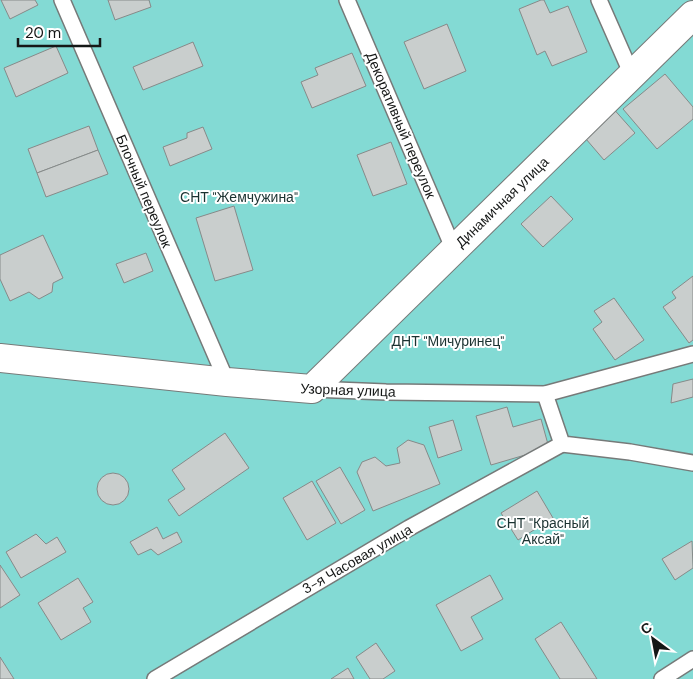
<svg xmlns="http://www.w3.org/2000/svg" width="693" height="679" font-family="'DM Sans',sans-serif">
  <rect width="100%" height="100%" fill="#e5eae9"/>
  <rect fill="#83dad4" x="0" y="0" width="693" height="679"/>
  <g fill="#c9cecd" stroke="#868a89">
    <path d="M1,0H35L38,5L10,19Z"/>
    <path d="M108,0H149L151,7L115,20Z"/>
    <path d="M541,0H544L550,13L568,6L587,52L552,66L545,51L537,55L519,9Z"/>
    <path d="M447,24L466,71L424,89L404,42Z"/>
    <path d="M193,42L203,66L143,90L133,67Z"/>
    <path d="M56,46L68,73L16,97L4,68Z"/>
    <path d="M352,53L366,86L312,108L301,82L318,75L315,68Z"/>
    <path d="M665,74L693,107V119L657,149L623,109Z"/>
    <path d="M611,106L635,133L604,160L580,132Z"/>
    <path d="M89,126L98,150L37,173L28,149Z"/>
    <path d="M203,127L212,149L170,166L163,147L187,138V133Z"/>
    <path d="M391,142L407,184L373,196L357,155Z"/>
    <path d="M98,150L108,174L46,197L37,173Z"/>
    <path d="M551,196L573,219L543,247L521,224Z"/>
    <path d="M234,206L253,270L215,281L196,218Z"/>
    <path d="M43,235L63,278L53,283L52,292L39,299L29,292L10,301L0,279V255Z"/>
    <path d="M146,253L153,271L124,283L116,264Z"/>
    <path d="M693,276V340L689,343L663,307L676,298L672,292Z"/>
    <path d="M614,298L644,340L615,360L593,329L602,322L594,311Z"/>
    <path d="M693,379V397L671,403L673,384Z"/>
    <path d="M507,407L513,427L541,419L549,448L491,465L476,416Z"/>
    <path d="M453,420L462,450L438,458L429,427Z"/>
    <path d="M225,433L249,468L179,516L168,500L185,489L172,470Z"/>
    <path d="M408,440L424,445L440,484L373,511L357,472L362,462L375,457L386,466L400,463L397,448Z"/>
    <path d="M340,467L365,510L341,524L316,481Z"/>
    <circle cx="113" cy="489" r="16"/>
    <path d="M312,481L336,523L307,540L283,498Z"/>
    <path d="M537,491L553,518L518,540L501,513Z"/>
    <path d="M157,527L163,539L177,532L182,542L158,555L151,549L138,555L130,542Z"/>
    <path d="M36,534L46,544L57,537L66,552L21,578L6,552Z"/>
    <path d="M692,541L693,568L675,580L662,559Z"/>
    <path d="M0,565L20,595L0,608Z"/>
    <path d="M490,575L503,599L471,617L483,639L461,651L436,605Z"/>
    <path d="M78,578L93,602L83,608L91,622L61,640L38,603Z"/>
    <path d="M561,622L597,679H560L535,639Z"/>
    <path d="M376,643L395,671L383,679H370L356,657Z"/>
    <path d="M0,657L14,679H0Z"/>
    <path d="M348,668L354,679H331Z"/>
  </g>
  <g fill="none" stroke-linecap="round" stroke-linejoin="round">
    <defs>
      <g id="service">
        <path d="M62,0L227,382"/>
        <path d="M347,0L454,250"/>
        <path d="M599,0L632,75"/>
        <path d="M312,389L386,392L545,394L693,354"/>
        <path d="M545,394L562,444L630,452L693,463"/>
        <path d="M155,679L409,528L562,444"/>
        <path d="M662,679L693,659"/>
      </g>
      <path id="minor" d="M0,358L227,382L312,389L693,15"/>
    </defs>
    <use href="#service" stroke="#767a79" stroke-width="18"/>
    <use href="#minor" stroke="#767a79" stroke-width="30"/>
    <use href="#service" stroke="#fff" stroke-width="15"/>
    <use href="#minor" stroke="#fff" stroke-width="28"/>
  </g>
  <g text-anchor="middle" stroke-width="4" stroke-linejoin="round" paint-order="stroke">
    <g font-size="14" fill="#151716" stroke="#fff">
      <text transform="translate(401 125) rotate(67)" y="5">Декоративный переулок</text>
      <text transform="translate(144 191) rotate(67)" y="5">Блочный переулок</text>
      <text transform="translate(502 202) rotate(-44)" y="5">Динамичная улица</text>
      <text transform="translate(348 390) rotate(2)" y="5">Узорная улица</text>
      <text transform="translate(357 559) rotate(-30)" y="5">3-я Часовая улица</text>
    </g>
    <g font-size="14" fill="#1b3231" stroke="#fff">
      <text x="239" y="202">СНТ "Жемчужина"</text>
      <text x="448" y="346">ДНТ "Мичуринец"</text>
      <text x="543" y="528">СНТ "Красный<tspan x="543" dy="16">Аксай"</tspan></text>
    </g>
  </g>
  <g transform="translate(653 639) rotate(328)" stroke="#ffffff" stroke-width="4" paint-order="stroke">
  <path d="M0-4L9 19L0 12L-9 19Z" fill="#151716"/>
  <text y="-8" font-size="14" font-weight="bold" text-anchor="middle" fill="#151716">С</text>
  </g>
  <path d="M18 38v8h82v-8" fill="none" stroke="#151716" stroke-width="2.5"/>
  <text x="25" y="38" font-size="15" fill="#151716" stroke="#ffffff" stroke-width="4" paint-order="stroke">20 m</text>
</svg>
